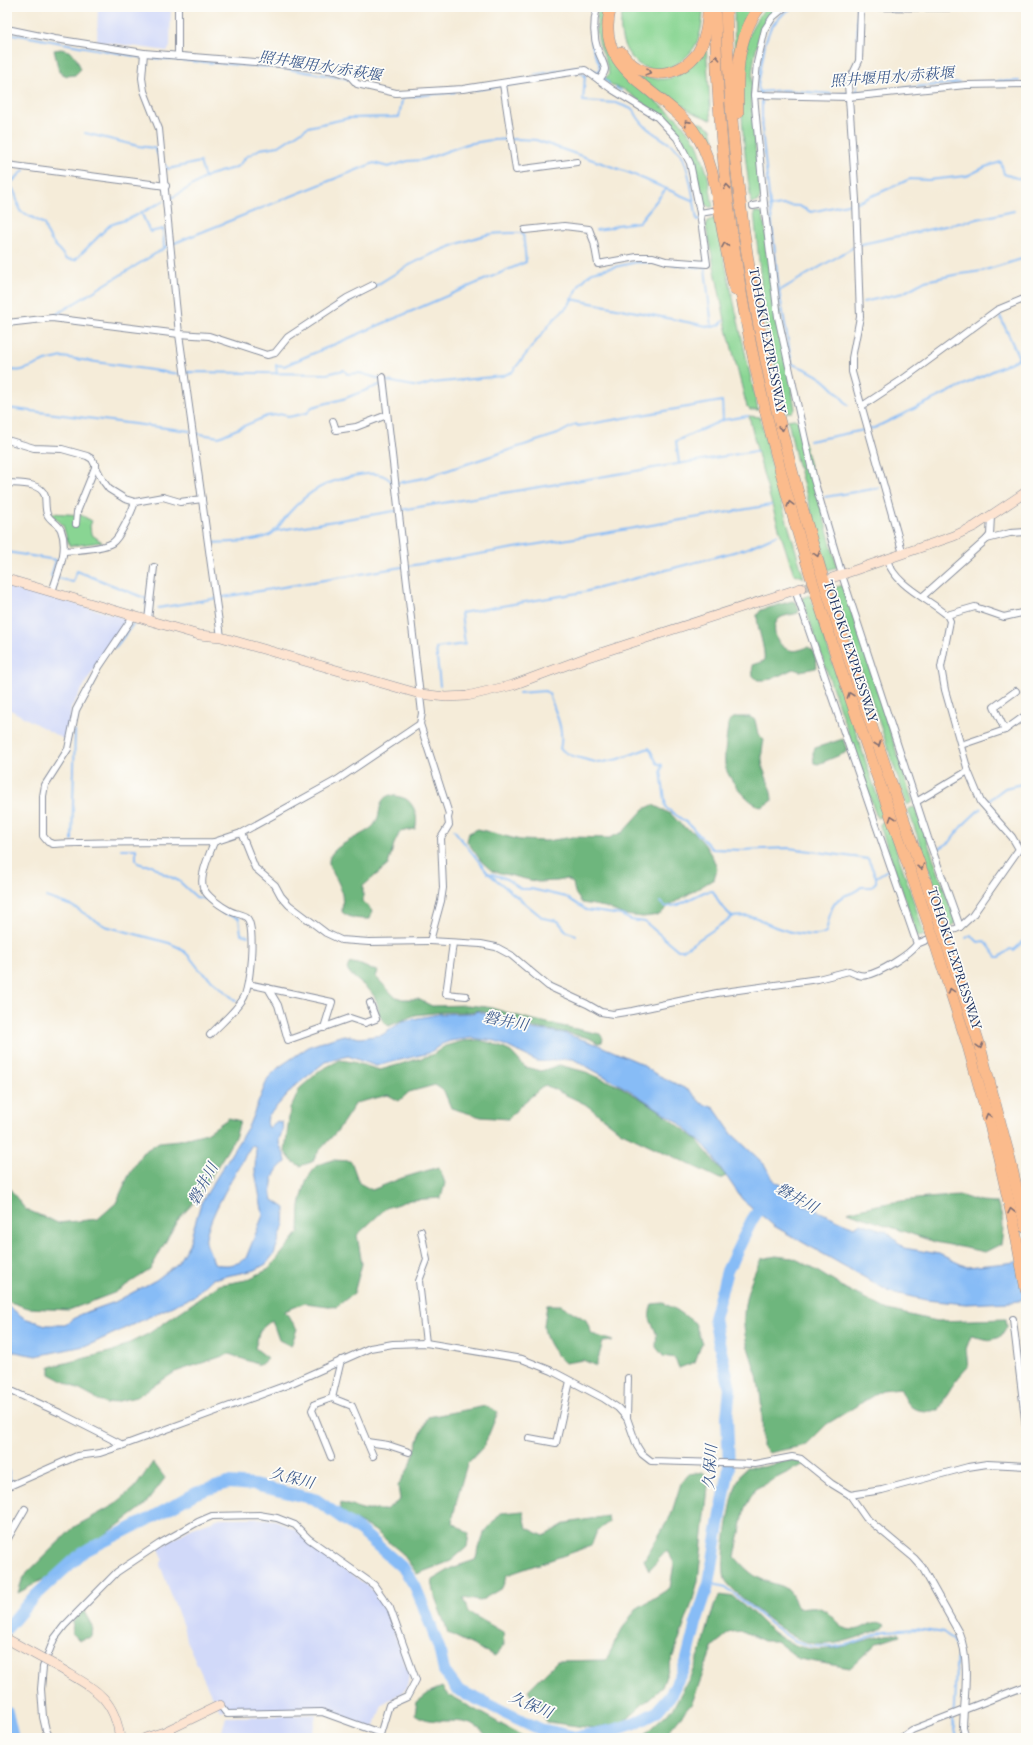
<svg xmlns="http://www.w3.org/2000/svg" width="1033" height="1745" font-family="'EB Garamond','Noto Serif JP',serif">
  <rect width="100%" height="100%" fill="#fdfcf7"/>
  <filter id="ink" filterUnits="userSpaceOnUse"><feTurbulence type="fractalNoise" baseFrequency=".025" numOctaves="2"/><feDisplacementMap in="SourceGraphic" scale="8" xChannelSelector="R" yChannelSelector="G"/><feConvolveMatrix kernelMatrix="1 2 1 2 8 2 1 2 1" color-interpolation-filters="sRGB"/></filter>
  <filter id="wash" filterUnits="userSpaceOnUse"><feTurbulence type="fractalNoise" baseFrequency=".012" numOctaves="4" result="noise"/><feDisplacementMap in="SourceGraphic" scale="16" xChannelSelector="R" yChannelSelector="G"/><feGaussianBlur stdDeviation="0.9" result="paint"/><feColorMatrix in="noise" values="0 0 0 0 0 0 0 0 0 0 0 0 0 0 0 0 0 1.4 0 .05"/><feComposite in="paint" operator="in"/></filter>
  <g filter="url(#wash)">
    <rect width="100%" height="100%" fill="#f5ecd9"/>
    <g fill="#d1d9f9">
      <path d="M98,7H171L170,47L167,51L97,41Z"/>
      <path d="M7,584L128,619L97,664L71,708L69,742L7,708Z"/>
      <path d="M220,1518H256L275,1520L294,1529L335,1563L354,1576L374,1591L387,1613L409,1675L407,1687L403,1692L382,1704L375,1726L369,1728L321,1708L274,1711H228L225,1708L221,1711L214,1701L186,1640L184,1629L160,1565L163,1559L159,1548L192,1528Z"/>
      <path d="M316,1714L312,1738H220L226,1717L283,1716Z"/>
    </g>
    <g fill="#89d593" stroke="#528278">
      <path d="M600,7H606L603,37L608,55L620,73L678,119L697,143L708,176L713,207H709L703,202L693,160L682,137L671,123L623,89L613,86L605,79L609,74C606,55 595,43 597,22C597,17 597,12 600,7Z"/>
      <path d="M625,7H703C703,17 702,27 699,37C692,60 662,79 640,65C621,52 616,26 625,7Z"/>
      <path d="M734,7H755L735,61Z"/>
      <path d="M768,7H780C735,41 756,147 761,196L757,202L751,203C746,156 725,39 768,7Z"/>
      <path d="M706,46L711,120L692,112L674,99L650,87L633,71C646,78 664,83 677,75C685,70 699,53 706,46Z"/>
      <path d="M690,120L704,124L711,129L714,142L709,151Z"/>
      <path d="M754,212H759L763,215L795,409L792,412H786L765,321Z"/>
      <path d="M715,218L758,410H750L747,407L726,325L706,227L707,221Z"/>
      <path d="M749,416L760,417L780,498L804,578L794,574C776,522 761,469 749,416Z"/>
      <path d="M794,419L798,421L837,567L828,570L796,458L788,420Z"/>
      <path d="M52,513L81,515L92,521L90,526L91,534L102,542L70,546L68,543L63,525L52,515Z"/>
      <path d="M843,585L912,800V802L907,805L834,588Z"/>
      <path d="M810,595L884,816L877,818L802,598Z"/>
      <path d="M914,807L916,809L955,920L954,924L949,927L908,809Z"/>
      <path d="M886,819L925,935L919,937L917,935L880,826V824Z"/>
    </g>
    <g fill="#6eb67d" stroke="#44726e">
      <path d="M61,49C74,51 76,57 81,69L75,75L67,76L59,72L54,50Z"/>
      <path d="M792,601L796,602L799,609L798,613C792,615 784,615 780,618C768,627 778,648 790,650C796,652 802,649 808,647L813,650L817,664L816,668L800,671L793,669L772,679L765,680H758L753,677L752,665L764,661C766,648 757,630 757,615L761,610Z"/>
      <path d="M737,717H750L755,720L758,734L764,740C763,746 761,753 762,760C763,774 772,786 772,801L761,807C748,803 727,778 725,765C724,752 727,737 728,724L731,719Z"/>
      <path d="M843,739L847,750L845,753L818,764L814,763L813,753L815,748Z"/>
      <path d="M390,795C395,796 402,797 406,799C415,805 419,819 415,829L400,832L394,844L388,865L363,886V901L372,911L370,919C359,919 351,919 342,912C343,901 343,892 338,882C335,875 330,871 329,863C327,845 366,836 374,825C383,813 376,800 390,795Z"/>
      <path d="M653,805L671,814L682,826L695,833L705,845L713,858L717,869L714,879L670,905L659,915L643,917L624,915L605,907L582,903L575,893L573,883L566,879L557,881L538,882L492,871L481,861L467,841L469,833L478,829L520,840L546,841L573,837L609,838L623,832L644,809Z"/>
      <path d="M353,963C363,964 368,970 378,971L376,977L394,996L402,999H418L432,1006L467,1005L488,1007L529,1019L600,1034L603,1039L602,1042L598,1043L589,1038L568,1033L529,1027L479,1010L469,1012H442L415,1015L389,1026C375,1017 381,1008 374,996C367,985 354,981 347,969L349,964Z"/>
      <path d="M479,1040L494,1044L511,1052L525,1067L541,1071L559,1065L586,1072L621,1087L656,1108L696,1139L726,1176L720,1179L620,1131L585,1104L545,1085L522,1104L508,1119L481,1117L451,1108L444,1091L435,1085L409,1092L399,1101L388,1095L356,1103L338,1130L319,1151L312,1162L300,1166L292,1161L285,1152L290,1109L300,1088L321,1070L340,1060L353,1062L380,1070L432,1055L445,1046L463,1041Z"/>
      <path d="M229,1118L240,1121L236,1135L227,1151L196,1200L177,1221L150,1270L114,1293L69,1310L28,1308L7,1301V1185L25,1209L58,1223L98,1219L116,1203L128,1177L142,1153L159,1142L179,1140L207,1133Z"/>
      <path d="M332,1160L351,1161L359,1183L372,1190L402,1178L439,1167L445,1183L441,1198L410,1200L386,1208L357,1235L362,1264L354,1293L336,1307L305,1303L285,1311L297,1329L291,1346L279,1340L272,1320L260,1330L255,1348L268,1358L260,1365L229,1354L175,1372L136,1397L106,1404L50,1374V1367L113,1351L148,1334L219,1285L246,1280L269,1269L299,1232L300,1206L306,1181L316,1166Z"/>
      <path d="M962,1196L980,1202L997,1203C1004,1219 1004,1227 1001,1244L985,1252L935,1242L847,1212C884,1202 924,1197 962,1196Z"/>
      <path d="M776,1256L793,1258L804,1263L846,1289L888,1310L936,1321L1006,1319L1007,1327L1001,1337L990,1340L971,1336L966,1349L968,1367C955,1380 946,1394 939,1411C913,1411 911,1412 900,1388L882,1390L858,1405L827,1424L806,1445L769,1453L762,1446C763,1423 762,1399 757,1376C754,1365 750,1355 747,1344C739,1314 747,1286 761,1259Z"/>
      <path d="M663,1303L677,1310L695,1323L702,1343L695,1362L679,1368L675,1358L663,1356L656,1347C656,1343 657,1337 656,1333C652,1320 646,1320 652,1304Z"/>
      <path d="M547,1305H561L586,1320L592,1334L613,1341L603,1342L596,1366L583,1360L565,1363C555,1354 544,1340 544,1325C545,1318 546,1312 547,1305Z"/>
      <path d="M486,1406L498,1412L484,1446L467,1464L458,1495L452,1522L469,1534L467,1547L451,1561L417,1574L402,1553L374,1530L339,1512L341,1503L366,1510H385L400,1500L398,1486L410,1466L419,1438L428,1417Z"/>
      <path d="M794,1459L800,1461L804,1464L755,1489L745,1508L735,1557C742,1565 751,1575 761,1579C784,1589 787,1581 798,1608C803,1608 811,1606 816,1607C832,1609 836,1630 853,1630C865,1630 873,1617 885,1625L882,1629C860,1636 840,1646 817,1644C808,1643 799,1640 791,1635C780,1629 728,1589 725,1579C720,1563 730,1506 735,1489C737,1481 742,1474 746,1467H763Z"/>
      <path d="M153,1462L165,1478L144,1506L53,1574L18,1593L23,1577L74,1527L114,1505L137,1485Z"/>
      <path d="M703,1472L709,1478L698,1581L692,1603L662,1687L622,1723L593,1728L547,1722L528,1690L557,1661L606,1660L622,1629L636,1609L670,1588L674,1563L667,1550L649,1570L644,1560L671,1515L681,1483L688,1474Z"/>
      <path d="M523,1511L527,1528L544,1536L566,1523L608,1516L609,1522L597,1531L591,1546L507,1575L502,1588L480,1601L463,1598L468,1612L503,1632L504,1645L495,1656L448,1633L435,1597L432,1580L454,1567L475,1560L484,1533L501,1513Z"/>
      <path d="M721,1595C725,1596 730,1596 733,1597C743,1603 759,1619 768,1628C816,1669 847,1640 899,1633L900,1635L878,1642L850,1668L799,1659L776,1641H764L742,1631L730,1632L713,1646L692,1703L663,1738H640L673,1708L690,1677L702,1648L714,1605Z"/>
      <path d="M84,1610L93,1626L92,1637L79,1640L72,1633L73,1621Z"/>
      <path d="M442,1687L447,1694L526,1738H488C468,1709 436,1730 415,1714L417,1702L430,1692Z"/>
    </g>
    <path fill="#87bcf6" stroke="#5176aa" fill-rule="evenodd" d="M478,1011L523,1028L563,1033L596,1044L638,1062L654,1073L690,1091L701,1103L714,1108L732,1134L764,1164L775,1182L791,1191L800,1203L854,1227L861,1223L886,1231L904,1248L939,1254L967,1267L1026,1261V1300L1010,1302L966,1304L926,1300L890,1292L774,1226L742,1199L706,1147L677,1121L629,1090L573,1059C560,1058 549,1063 537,1061L496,1041L472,1038L450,1041L442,1044L429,1053L376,1066L348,1056L333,1060L325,1062L294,1087L268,1116L267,1123L269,1128L277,1121L282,1122L283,1131C273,1146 285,1149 286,1162C273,1169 269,1186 273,1200L285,1208L284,1225L274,1254L266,1264L255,1270L212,1279L194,1296L89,1345L36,1356L15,1352L7,1348V1305L24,1318L46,1325H65L81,1314L115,1302L156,1280L177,1264L189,1244L201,1203L249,1125L268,1078L279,1067L310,1046L340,1036L344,1035L360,1038L382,1035L403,1021L439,1014L472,1013ZM253,1145L256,1148L255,1171L263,1215L246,1258L238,1263L229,1265H221L214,1263C212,1256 208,1249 206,1243C202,1227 241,1163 251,1146Z"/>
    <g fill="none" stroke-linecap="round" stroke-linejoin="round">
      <g stroke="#87bcf6" stroke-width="2">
        <path d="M794,7L784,13L771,27L765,43L758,86L762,99V130L779,291L792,364C821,374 828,382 848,405"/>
        <path d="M593,14C590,26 590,40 594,52C597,58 600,63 600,69L599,72"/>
        <path d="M7,33L140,57L281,68L350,79"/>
        <path d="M857,38V7"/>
        <path d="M580,73L585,75L583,101L616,103L634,110C642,131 664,137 679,151C688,159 695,207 697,220L699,219"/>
        <path d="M534,75L580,67L599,72L609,84"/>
        <path d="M975,82L1019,81"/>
        <path d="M616,88L621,91"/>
        <path d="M473,90L548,79"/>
        <path d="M759,92L783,90L832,94"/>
        <path d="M857,92V70"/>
        <path d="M838,94L959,83"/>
        <path d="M85,133L138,146L154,148L159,156"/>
        <path d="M165,165L168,169L200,162L205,178"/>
        <path d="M7,184H10L15,193L20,211L44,224C49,242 56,244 66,259L75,260L110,225L131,218L164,201"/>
        <path d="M10,184L24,170"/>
        <path d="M168,199L177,195L209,175L234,168L238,166L246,157L260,149L279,146L308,127L349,118L399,117L402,100L405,97L455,92"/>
        <path d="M769,207L782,205L799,206L811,212L861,201L910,179L928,180L967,176L985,167L1001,162L1004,174L1026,181"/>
        <path d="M141,212L150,232L163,229L164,247"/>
        <path d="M596,230L610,228L617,225L639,222L666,189"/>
        <path d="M172,244L374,163L388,167L408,161L423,160L467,144L491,140L517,139L536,140L630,173L694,201"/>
        <path d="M670,264L705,268L712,327"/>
        <path d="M779,291L854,247L862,244L1014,211"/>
        <path d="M571,299L712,327L720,325L723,321"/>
        <path d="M863,302L903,293L925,281L954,275L982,271L1025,258L1026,260"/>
        <path d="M999,314L1019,358"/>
        <path d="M55,315L168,246"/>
        <path d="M7,369C23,374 32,365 46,361C51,359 56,359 62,357L179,374L189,372L327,374L344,370L347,374L360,373L387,381L419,387L432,383L502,376L512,372L553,320L569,305L580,284L592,272L637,262L662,263"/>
        <path d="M277,374L276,365L284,366L526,262L523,233C511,233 497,232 486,235C465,240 427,255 408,266C385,279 364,294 340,307"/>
        <path d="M7,408L190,431"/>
        <path d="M194,433L219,437L267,416L284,414L288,417L307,413L312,407L343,399L382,384"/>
        <path d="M809,441L874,428L1026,355"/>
        <path d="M679,463L676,441L723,420L748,416"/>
        <path d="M397,483L424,478L558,434L576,424L578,426L722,401L723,420"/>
        <path d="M825,497L879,488"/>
        <path d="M274,531L756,451"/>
        <path d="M212,543C228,542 256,542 270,535C277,531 283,520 288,514C309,490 328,480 359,475C373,473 383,472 393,483"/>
        <path d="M7,552L56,560L51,576L73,582L77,571L147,599L146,605"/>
        <path d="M158,608L771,505"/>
        <path d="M115,648L134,623"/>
        <path d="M440,686L436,648L465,644L461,613L584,592L745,549L777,535"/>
        <path d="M519,693L545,691L549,694C555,712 565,729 560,749L572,756L599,763L619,759L649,748L657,763L662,765L661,771L666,808L690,825L712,849L741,850L789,848L868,859L876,877"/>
        <path d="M988,801L1005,788L1026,783"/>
        <path d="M454,830L488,873L543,918L558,921L567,932L576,935"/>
        <path d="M72,840L75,731"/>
        <path d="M121,849H136V859L138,863L144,865H152L164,874L179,881L196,897L207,899L223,913L239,918L241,934L248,936"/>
        <path d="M937,850L950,842L961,827L981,808"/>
        <path d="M488,873L505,878L521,889H531L566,897L586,910L621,915L631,920L645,922L678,950H683L731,918"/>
        <path d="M46,897L72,906L105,926L169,943L180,948L189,956L199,969L236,1001"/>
        <path d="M660,902L665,907L678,905L704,892L713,891L720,904L732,917C738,917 748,915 754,917C759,918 763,922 768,924C781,930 814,940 826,932C830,917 829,903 844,896C851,893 855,893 861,887H871L876,882V877L889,869"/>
        <path d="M966,938L971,935L978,942L985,941L997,957H1000L1010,949L1014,950L1026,939"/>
        <path d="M7,1465L11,1482"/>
        <path d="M709,1583L726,1587L772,1625L793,1640L810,1646L833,1647L850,1644L886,1631L916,1629L944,1633L953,1639L957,1650L953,1725L956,1738"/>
        <path d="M543,1738L544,1730"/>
      </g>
      <g stroke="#87bcf6" stroke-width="12">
        <path d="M7,1628L32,1599L83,1552L153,1517L196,1493L228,1483L254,1485L315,1499L362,1532L404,1569L415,1586L423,1605L439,1648L444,1671L458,1690L540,1729L576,1737L614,1730L635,1723L656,1712L670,1696L686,1663L696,1623L709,1583L729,1468L727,1417L730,1388L718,1339L714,1318L727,1271L752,1220L765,1200"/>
        <path d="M7,1712L13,1738"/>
      </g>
    </g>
  </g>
  <g filter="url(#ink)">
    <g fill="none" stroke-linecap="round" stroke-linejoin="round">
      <path stroke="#c9c6c0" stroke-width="9" stroke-dasharray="9 4.5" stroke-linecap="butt" d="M801,588L831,579"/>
      <defs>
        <g id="street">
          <path d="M597,7C593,22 593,36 598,51C600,56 604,63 605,69C605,73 602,76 599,80"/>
          <path d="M785,7L773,17L765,29L757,63L754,95L764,204L778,317L814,480L842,575L928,838L957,918L960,927L956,929L950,930L917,944L795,590"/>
          <path d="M861,7L859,61L848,84L856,200L860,317L852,358V372L903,554"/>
          <path d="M861,7L1008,8"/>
          <path d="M7,29L55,39L144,53L292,65L336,71L350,76L357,84L396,93L463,89L585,70L613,90L657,117L677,138L690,163L700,213L707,264L666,261L653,257H637L598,264L594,242L589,229L564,226L525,230"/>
          <path d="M144,53L142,78L144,91L159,129L179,334L221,637"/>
          <path d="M178,56V7"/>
          <path d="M503,84L516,170L577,162"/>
          <path d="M754,95L848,97L966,85L1026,84"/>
          <path d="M7,165L166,186"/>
          <path d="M753,206L764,204"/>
          <path d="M700,213L712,211"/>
          <path d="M7,323L52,318L179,334L209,336L267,355L275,353L288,337L347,298L373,285"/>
          <path d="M862,406L903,379L997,310L1026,298"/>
          <path d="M333,421L336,430L356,427L387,415"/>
          <path d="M7,440L34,448L62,449L87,456L92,459L103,481L109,489L125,499L135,502"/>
          <path d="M7,483C18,484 41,482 45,496C46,502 45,509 47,514C50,521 58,523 61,530C69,550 58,572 52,592"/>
          <path d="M76,524L77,512L96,465"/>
          <path d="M987,539L1010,533L1026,532"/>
          <path d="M65,551C77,550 102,549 112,543C120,538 132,511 135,502L163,497L180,502L202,499"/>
          <path d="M887,560C896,586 927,598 947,615L950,621L941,667L945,690L968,771L981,802L1012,837L1019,849L972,916L960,927"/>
          <path d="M922,597L987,539L990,535L991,516"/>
          <path d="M134,615L99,667L76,710L68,749L45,785L43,796V836L48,842L53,844C107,841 160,843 214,842L241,833L337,780L420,724L422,713L383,377"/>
          <path d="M947,615L975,607L1004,617L1026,612"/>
          <path d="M148,620L154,567"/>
          <path d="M420,724L449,814L448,818L449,825L441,838L443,888L441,901L430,941L481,944L496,947L511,955L548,986L587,1004L601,1012L613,1014L632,1011L717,993L818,979L849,971C855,974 861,977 867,975C880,973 910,954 917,944"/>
          <path d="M1005,730L994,707L1016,691"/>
          <path d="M961,745L1005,730L1026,715"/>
          <path d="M916,802L968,771"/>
          <path d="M241,833L255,868L275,885L281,896L289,905L326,933L341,940L369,942L430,941"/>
          <path d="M453,943L446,994L466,996"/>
          <path d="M248,984L332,1002L324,1028"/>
          <path d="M268,988L278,1005L288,1040L350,1018L365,1023L376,1019L370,1003"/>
          <path d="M210,1035C220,1024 235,1012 243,999C250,989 256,927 247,918C243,914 235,914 230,911C221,906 206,896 203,887C199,876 210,853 214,842"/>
          <path d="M421,1231L427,1260L419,1281L426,1343"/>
          <path d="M1013,1319L1026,1427"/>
          <path d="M7,1389L60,1413L119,1443L121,1446"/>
          <path d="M332,1398L352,1406L373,1456"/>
          <path d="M627,1418L628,1378"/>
          <path d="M529,1438L556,1443L570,1381"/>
          <path d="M367,1442L388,1445L409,1452"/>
          <path d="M331,1457L312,1410L315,1404L332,1398L341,1360"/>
          <path d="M7,1487L77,1456L100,1453L121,1446L287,1385L370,1348L393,1344L426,1343L522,1359L552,1371L603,1398L618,1408L627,1418L637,1446L642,1454L651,1461L755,1464L792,1457L801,1459L832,1484L850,1495L882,1490L968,1467L987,1464L1026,1466"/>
          <path d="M850,1495L866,1518L914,1558L922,1567L959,1633C971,1662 964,1696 963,1727L966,1738"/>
          <path d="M7,1540L25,1509"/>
          <path d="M220,1705L227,1714L322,1712L380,1733"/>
          <path d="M50,1738L46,1730L43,1717L41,1689L43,1667L54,1639L64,1626L117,1572L159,1544L198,1522L212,1516L259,1515L277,1518L295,1525L309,1539L374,1585L390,1608L416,1680L407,1697L389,1705L379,1738"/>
          <path d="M901,1738L912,1730L1026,1686"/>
        </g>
        <g id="secondary">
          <path d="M832,578L954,536L975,526L1026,492"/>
          <path d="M7,579L199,635L221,637L420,694L446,697L467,696L513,685L588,657L801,588"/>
          <path d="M58,1667C92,1688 114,1695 120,1738"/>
          <path d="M145,1738L164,1732L220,1705"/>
        </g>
        <g id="highway">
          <path d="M611,7C592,71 662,89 693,130C713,157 717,195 722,228C726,249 730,269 735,290"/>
          <path d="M715,7C717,131 731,258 758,379C800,568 869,751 932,934"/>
          <path d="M726,7C729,112 739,217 758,321C796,527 874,731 942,929"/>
          <path d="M621,52C639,81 679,80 698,52C706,39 708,22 708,7"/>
          <path d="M738,113C737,77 736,37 760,7"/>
          <path d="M1008,1152L1026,1228"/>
          <path d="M998,1154L1014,1225L1026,1290"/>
        </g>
      </defs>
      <use href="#street" stroke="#888e9c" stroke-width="8"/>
      <use href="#secondary" stroke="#888e9c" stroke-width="10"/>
      <use href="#highway" stroke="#888e9c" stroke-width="12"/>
      <use href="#street" stroke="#fff" stroke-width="6"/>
      <use href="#secondary" stroke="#fde4d1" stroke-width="9"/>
      <use href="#highway" stroke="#fbbb8c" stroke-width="11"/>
      <defs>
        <path id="secondary-bridge" d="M7,1639L58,1667"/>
        <g id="highway-bridge">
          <path d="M942,929L979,1043L1008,1152"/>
          <path d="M932,934L968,1046L998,1154"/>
        </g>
      </defs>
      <use href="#secondary-bridge" stroke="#888e9c" stroke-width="10" stroke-linecap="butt"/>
      <use href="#highway-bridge" stroke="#888e9c" stroke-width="12" stroke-linecap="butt"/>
      <use href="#secondary-bridge" stroke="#fde4d1" stroke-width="9"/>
      <use href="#highway-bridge" stroke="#fbbb8c" stroke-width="11"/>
    </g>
    <defs><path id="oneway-chevron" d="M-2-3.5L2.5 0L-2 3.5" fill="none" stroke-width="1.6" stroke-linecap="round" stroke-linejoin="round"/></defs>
    <g stroke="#806e73">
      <use href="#oneway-chevron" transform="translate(716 58) rotate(-93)"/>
      <use href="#oneway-chevron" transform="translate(648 72) rotate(15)"/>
      <use href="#oneway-chevron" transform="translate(687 123) rotate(-132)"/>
      <use href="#oneway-chevron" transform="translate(727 187) rotate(-96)"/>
      <use href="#oneway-chevron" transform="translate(725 245) rotate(-100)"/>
      <use href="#oneway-chevron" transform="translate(782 428) rotate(77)"/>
      <use href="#oneway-chevron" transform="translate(790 504) rotate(-105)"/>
      <use href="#oneway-chevron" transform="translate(817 554) rotate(74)"/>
      <use href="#oneway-chevron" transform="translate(850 695) rotate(-109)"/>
      <use href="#oneway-chevron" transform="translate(878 744) rotate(71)"/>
      <use href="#oneway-chevron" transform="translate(892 818) rotate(-109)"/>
      <use href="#oneway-chevron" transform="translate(921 867) rotate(71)"/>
      <use href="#oneway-chevron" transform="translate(951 991) rotate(-108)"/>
      <use href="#oneway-chevron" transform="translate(980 1046) rotate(74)"/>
      <use href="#oneway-chevron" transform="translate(988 1116) rotate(-105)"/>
      <use href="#oneway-chevron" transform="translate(1011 1211) rotate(-102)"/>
    </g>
  </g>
  <g text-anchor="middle" stroke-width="3.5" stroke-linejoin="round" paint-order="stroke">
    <g font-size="14" fill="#1b2f5e" stroke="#fdfcf7">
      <text transform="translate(768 340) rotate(79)" y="5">TOHOKU EXPRESSWAY</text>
      <text transform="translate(851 651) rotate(72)" y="5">TOHOKU EXPRESSWAY</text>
      <text transform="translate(955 958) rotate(72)" y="5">TOHOKU EXPRESSWAY</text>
    </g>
    <g font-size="15" font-style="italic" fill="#3b598c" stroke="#fdfcf7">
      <text transform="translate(320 66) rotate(9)" y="5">照井堰用水/赤萩堰</text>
      <text transform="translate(892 77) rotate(-4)" y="5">照井堰用水/赤萩堰</text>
      <text transform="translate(506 1021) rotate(11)" y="5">磐井川</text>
      <text transform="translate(203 1184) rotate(-62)" y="5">磐井川</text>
      <text transform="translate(797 1198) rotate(29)" y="5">磐井川</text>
      <text transform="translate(710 1467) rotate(-86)" y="5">久保川</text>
      <text transform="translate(292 1478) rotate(14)" y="5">久保川</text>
      <text transform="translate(531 1705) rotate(23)" y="5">久保川</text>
    </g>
  </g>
  <rect width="1033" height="1745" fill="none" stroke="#fdfcf7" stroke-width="24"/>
</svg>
